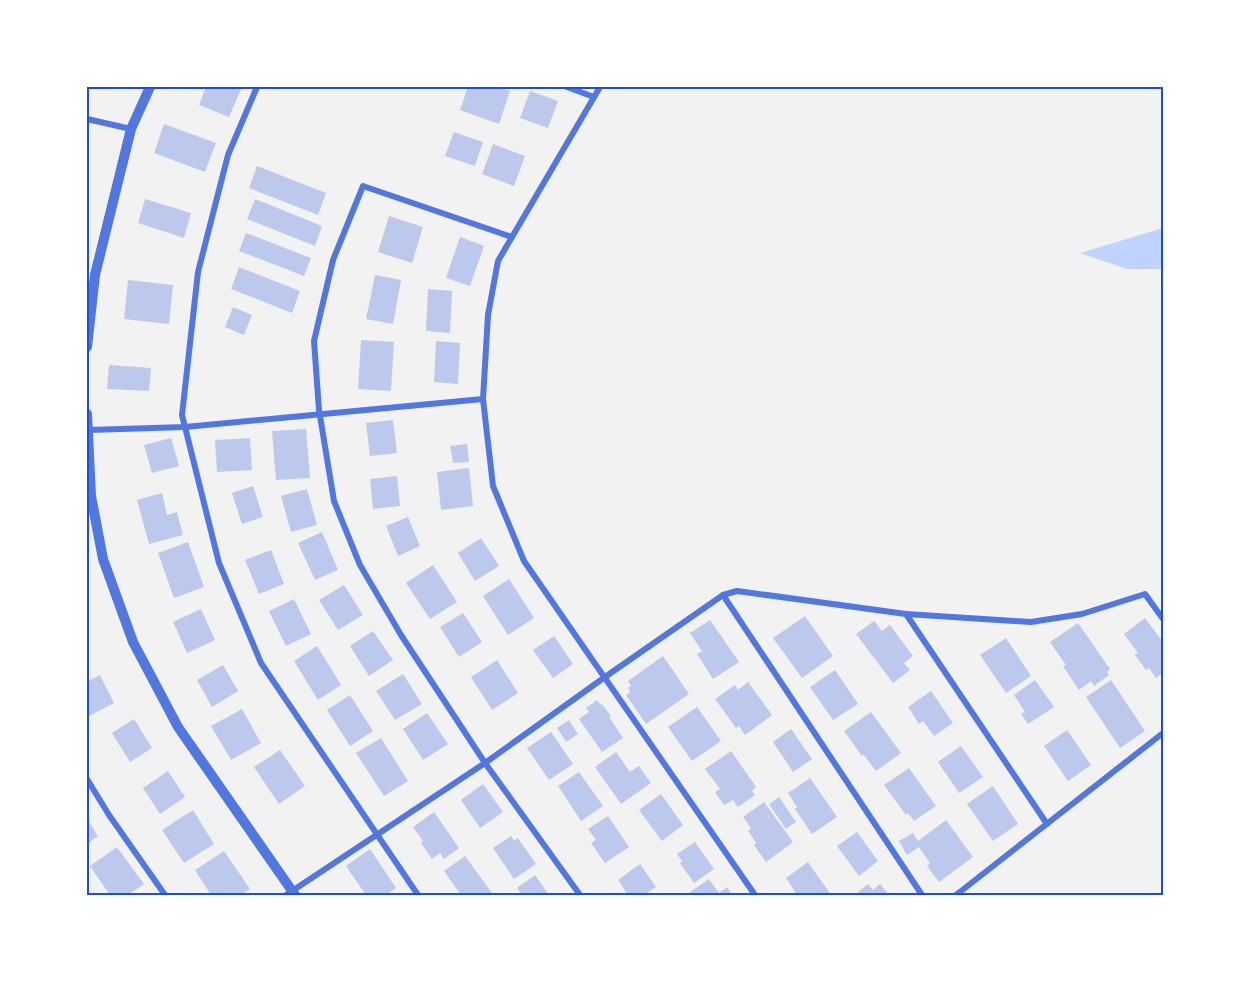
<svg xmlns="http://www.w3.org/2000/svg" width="1250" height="982" font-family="'Source Sans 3',sans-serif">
  <rect width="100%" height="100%" fill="#f2f2f2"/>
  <path fill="#bfd3fe" d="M1163,228V269H1127L1080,253Z"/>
  <g fill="#bdc9ec">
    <path d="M206,87H242L229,117L199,105Z"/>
    <path d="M468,87H498L510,91L499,124L460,110Z"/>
    <path d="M530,91L558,101L548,128L520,118Z"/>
    <path d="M164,124L216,143L205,172L154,153Z"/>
    <path d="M454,132L483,142L475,166L445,156Z"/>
    <path d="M493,144L525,156L514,186L482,174Z"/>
    <path d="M257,166L326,193L318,215L249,188Z"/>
    <path d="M145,199L191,213L184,238L138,223Z"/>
    <path d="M255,199L322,226L315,246L247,219Z"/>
    <path d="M389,216L423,227L412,263L378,252Z"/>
    <path d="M246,233L311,258L304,276L239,251Z"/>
    <path d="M460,237L484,246L470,286L446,278Z"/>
    <path d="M239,267L300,291L292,313L231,289Z"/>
    <path d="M375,275L401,280L393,324L366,319Z"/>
    <path d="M128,280L173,285L169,324L124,319Z"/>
    <path d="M428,289L452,291L450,333L426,331Z"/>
    <path d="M233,307L252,315L244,335L225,327Z"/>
    <path d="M361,340L394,342L391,391L358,389Z"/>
    <path d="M436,341L460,343L458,384L434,382Z"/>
    <path d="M109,365L151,368L149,391L107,389Z"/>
    <path d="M393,420L397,453L370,456L366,423Z"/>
    <path d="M306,429L310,478L276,480L272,431Z"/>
    <path d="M171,438L179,466L152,473L144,445Z"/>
    <path d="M250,438L252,470L217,472L215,440Z"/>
    <path d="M467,444L469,462L453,463L450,446Z"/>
    <path d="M469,468L473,506L441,510L437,472Z"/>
    <path d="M397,476L400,506L373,509L370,479Z"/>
    <path d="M253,486L263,517L242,524L232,493Z"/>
    <path d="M307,489L317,525L291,532L281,496Z"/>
    <path d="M162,493L167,515L177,512L183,535L149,544L137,500Z"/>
    <path d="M408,517L420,546L398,556L386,526Z"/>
    <path d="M322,532L338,570L315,580L298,543Z"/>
    <path d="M481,538L499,566L475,581L458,553Z"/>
    <path d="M188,542L204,587L174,598L158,553Z"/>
    <path d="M271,550L284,584L259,594L245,560Z"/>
    <path d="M433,565L457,602L430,619L406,583Z"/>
    <path d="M509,579L534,618L508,635L483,596Z"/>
    <path d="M344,585L363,615L338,630L319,600Z"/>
    <path d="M294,599L311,634L286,646L269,611Z"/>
    <path d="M201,609L215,640L187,653L173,622Z"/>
    <path d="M463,613L482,642L459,657L440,627Z"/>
    <path d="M805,616L833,656L802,678L773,638Z"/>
    <path d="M1145,618L1163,642V673L1156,678L1149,668L1146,670L1135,655L1138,653L1124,634Z"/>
    <path d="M710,620L739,662L713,679L697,654L702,651L690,633Z"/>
    <path d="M874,621L882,631L890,625L913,656L904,663L910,670L893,683L856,634Z"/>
    <path d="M1078,623L1110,669L1107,672L1109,675L1094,686L1091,681L1079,690L1063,666L1066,665L1050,642Z"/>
    <path d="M373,631L393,660L369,676L350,646Z"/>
    <path d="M554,636L573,664L553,678L533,650Z"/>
    <path d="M1006,638L1031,676L1006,693L980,655Z"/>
    <path d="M317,646L341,685L318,700L294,661Z"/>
    <path d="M663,656L689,694L646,724L626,695L630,692L628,688L631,686L628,681Z"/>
    <path d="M497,660L518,693L492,710L471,677Z"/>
    <path d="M223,665L238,691L212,707L197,680Z"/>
    <path d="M835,670L858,704L833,720L810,687Z"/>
    <path d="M403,674L422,704L395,720L376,691Z"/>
    <path d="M100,675L114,703L87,717V682Z"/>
    <path d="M1035,680L1054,707L1028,724L1021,714L1025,712L1014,695Z"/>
    <path d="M1111,680L1145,731L1120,748L1086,697Z"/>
    <path d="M748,682L772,715L745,735L739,726L736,728L715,699L735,685L738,690Z"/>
    <path d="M931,691L953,723L934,736L923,721L919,724L908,707Z"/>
    <path d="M350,695L373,731L350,746L327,710Z"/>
    <path d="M597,700L601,705L602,704L611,716L609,717L623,738L602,752L579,719L589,712L586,708Z"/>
    <path d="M697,707L721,741L692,761L668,727Z"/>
    <path d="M242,709L261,743L231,760L211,726Z"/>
    <path d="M871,712L901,753L876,771L864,755L862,756L844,731Z"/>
    <path d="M427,713L448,744L423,760L403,729Z"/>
    <path d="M134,719L152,748L130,762L112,733Z"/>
    <path d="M569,720L578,734L566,742L557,728Z"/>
    <path d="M791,729L812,759L793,772L773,742Z"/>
    <path d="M1067,730L1091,765L1068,781L1044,746Z"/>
    <path d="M551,732L573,764L549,780L527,748Z"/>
    <path d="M381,738L408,781L384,796L356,753Z"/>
    <path d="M961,746L983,777L959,793L938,762Z"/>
    <path d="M280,750L305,786L279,804L254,767Z"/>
    <path d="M731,751L756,787L752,791L755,795L738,807L733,800L724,805L715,792L720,789L705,769Z"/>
    <path d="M616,752L630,772L639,766L651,783L621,804L595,767Z"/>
    <path d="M909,768L936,806L914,821L908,813L906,815L884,785Z"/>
    <path d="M168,771L185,797L160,814L143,788Z"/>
    <path d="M579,772L603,806L581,821L558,786Z"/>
    <path d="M810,778L837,817L812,834L795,809L797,807L788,793Z"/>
    <path d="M483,784L503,812L480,828L461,800Z"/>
    <path d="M993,786L1018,824L993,841L967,804Z"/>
    <path d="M661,794L683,825L662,841L639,810Z"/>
    <path d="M779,797L796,822L786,829L769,804Z"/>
    <path d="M764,802L793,842L766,862L754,845L756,843L748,831L751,828L743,817Z"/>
    <path d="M193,810L214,844L184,863L162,830Z"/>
    <path d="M434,812L459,848L444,859L440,853L432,859L421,843L423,841L413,827Z"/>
    <path d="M608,816L629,847L605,863L591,843L596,840L588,829Z"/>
    <path d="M87,819L98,836L87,844Z"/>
    <path d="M946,820L973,857L939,882L927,866L930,863L919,847L907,855L899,841L913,833L918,841Z"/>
    <path d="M857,832L878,861L859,876L837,846Z"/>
    <path d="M511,836L514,841L518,838L536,864L514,879L493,848Z"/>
    <path d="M695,842L714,869L694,883L680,863L682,861L677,854Z"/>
    <path d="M117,847L144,884L128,895H110L90,866Z"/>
    <path d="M370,849L396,888L386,895H366L346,866Z"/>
    <path d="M224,851L250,889L241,895H211L195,870Z"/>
    <path d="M465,856L492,893L489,895H461L444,871Z"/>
    <path d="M808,862L831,895H797L786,878Z"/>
    <path d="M640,864L656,887L644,895H628L618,880Z"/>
    <path d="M535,875L549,895H522L517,888Z"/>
    <path d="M709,879L719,893L727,887L732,895H692L690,892Z"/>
    <path d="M868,884L873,890L880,884L889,895H861L858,892Z"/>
  </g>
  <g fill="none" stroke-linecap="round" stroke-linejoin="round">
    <g stroke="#5277de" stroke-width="6">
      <path d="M257,87L228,155L198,272L182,415L219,563L261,663L418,895"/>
      <path d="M567,87L594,97"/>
      <path d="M600,87L498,261L488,315L483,399L493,486L524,561L755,895"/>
      <path d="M87,119L131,129"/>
      <path d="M512,237L363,186L333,260L314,341L319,410L334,501L360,565L401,635L485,763L580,895"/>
      <path d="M88,430L185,427L483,399"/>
      <path d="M723,595L922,895"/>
      <path d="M906,614L1047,824"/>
      <path d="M87,779L109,815L165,895"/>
      <path d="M286,895L485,763L605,677L723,595L737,591L906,614L1031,622L1082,614L1145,594L1163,619"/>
      <path d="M956,895L1163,733"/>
    </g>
    <g stroke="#5277de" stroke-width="10">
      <path d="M87,347L95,275L131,129L150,87"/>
      <path d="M87,414L91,496L103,559L133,642L178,727L295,895"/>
    </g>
  </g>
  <rect width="1250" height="982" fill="none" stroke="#ffffff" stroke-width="177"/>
  <rect x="88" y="88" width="1074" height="806" fill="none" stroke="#1d4ed8" stroke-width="2"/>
</svg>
